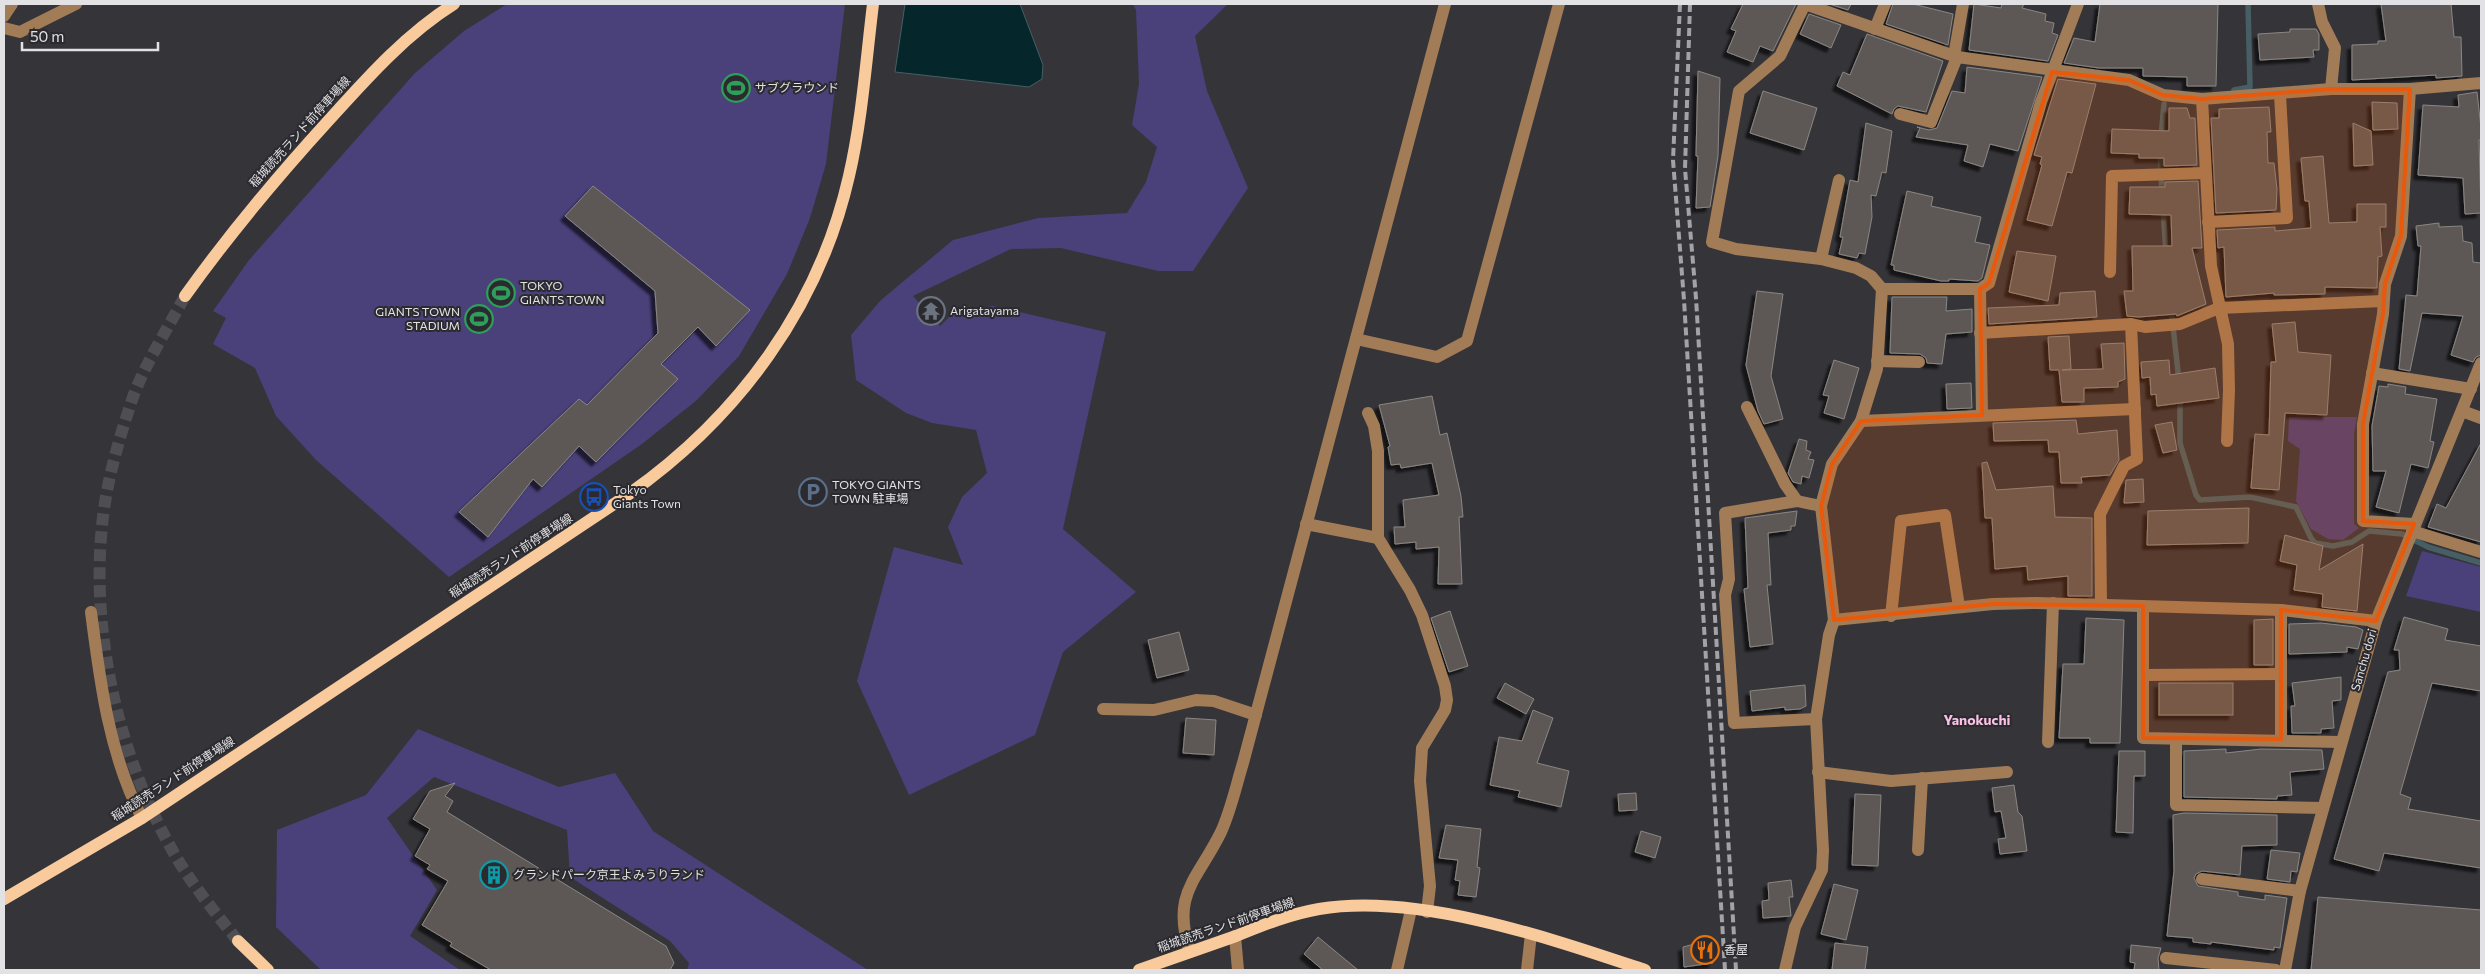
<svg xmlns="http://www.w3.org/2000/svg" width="2485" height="974" font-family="Commissioner,'Noto Sans JP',sans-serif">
  <defs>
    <filter id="shadow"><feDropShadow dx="-4.5" dy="4.5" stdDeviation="1" flood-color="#0009"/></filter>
  </defs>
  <rect width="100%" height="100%" fill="#353439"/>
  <g fill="#4a407a">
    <path d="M507,4H845L826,164L810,218L787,274L739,356L697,400L642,444L449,577L316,460L276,416L255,368L213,344L226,318L213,311L249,260L415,73L464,31Z"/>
    <path d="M1133,4H1228L1195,36L1207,91L1248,188L1193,271H1158L1061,248L1011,249L913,296L940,326L953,313L993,306L1106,332L1063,529L1136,592L1063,652L1035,735L909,795L857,681L894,547L963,565L948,527L962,497L987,473L976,430L932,423L906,413L856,380L851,335L881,300L953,240L1038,218L1127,213L1146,182L1157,147L1132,125L1139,84L1136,10Z"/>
    <path d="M2289,417H2357L2354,434V524L2359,528L2343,540L2328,539L2311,529L2296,501L2300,449L2288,441Z"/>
    <path d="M2422,551L2481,567V612L2406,596Z"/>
    <path d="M418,729L559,787L615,773L653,831L868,970H687L689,963L670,941L570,877L567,830L434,777L387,818L437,890L410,936L460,970H321L276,927L277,830L366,795Z"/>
  </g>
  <path fill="#05272c" stroke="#475f64" d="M905,4H1020L1043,65L1042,79L1029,87L895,72Z"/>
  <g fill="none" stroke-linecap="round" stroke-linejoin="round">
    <g stroke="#475f64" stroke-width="5.5">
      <path d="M2234,90L2250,87L2248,4"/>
      <path d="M2161,137L2164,104"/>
      <path d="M2160,151L2162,194"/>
      <path d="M2163,209L2166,252"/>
      <path d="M2171,308L2179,381"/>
      <path d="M2180,395V443L2196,495L2200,500L2250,497L2296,507L2311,538L2315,543L2333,546L2352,542L2369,531L2402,534L2428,547L2481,563"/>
    </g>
  </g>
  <g fill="#5d5956" stroke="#8a8682" filter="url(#shadow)">
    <path d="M1743,4H1796L1773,51L1760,46L1753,62L1727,52L1736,31L1731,29Z"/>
    <path d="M1829,4H1851L1848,10Z"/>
    <path d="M1893,4H1913L1953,14L1948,45L1886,24Z"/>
    <path d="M1974,4L2001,8L2002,4H2024L2022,8L2046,14L2045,21L2054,23L2052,33L2058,35L2048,61L1969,50Z"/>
    <path d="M2100,4H2218L2216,86H2187V77L2143,76V68H2099L2064,63L2074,38L2095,42Z"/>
    <path d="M2381,4H2451L2454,37H2461L2462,76L2436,78V75L2352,80V45L2378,44V41H2386Z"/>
    <path d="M1809,14L1841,25L1831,48L1800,34Z"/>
    <path d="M2290,29H2316L2319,34V50H2313L2314,57L2260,60L2258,34L2290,32Z"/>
    <path d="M1867,34L1943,61L1926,112L1898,106L1894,109L1892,114L1837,86L1843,72L1850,75Z"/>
    <path d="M1967,67L2042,77L2018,151L1990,144L1983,167L1964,161L1968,145L1916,137L1920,128L1917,127L1929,130L1937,128L1952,91L1965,93Z"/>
    <path d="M1698,71L1720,78L1718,156L1710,207L1696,208L1698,156H1696Z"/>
    <path d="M2058,79L2096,84L2072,173L2067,172L2052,226L2027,220L2042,165L2040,164L2042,157L2034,155Z"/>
    <path d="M1763,91L1817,108L1804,150L1750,133Z"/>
    <path d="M2477,92L2481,128V140H2479L2481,213L2465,214L2463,178L2418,175L2423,105L2459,107L2458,95Z"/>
    <path d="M2372,102L2397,103L2398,129L2373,130Z"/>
    <path d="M2269,107L2271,132H2267L2268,163H2274L2277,189L2276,210L2216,213L2211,118H2219V109Z"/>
    <path d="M2169,108H2187L2190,118H2195L2197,165L2164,166V158H2139V154L2111,153L2112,129L2169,131Z"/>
    <path d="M1866,123L1892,131L1886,173L1882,172L1876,196L1871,195L1872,217L1865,254L1859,253L1857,258L1839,254L1843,237H1840L1850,180L1858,182Z"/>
    <path d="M2353,123L2371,131L2373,165L2354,166Z"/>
    <path d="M2323,156L2329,223L2357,222V204H2386V227H2380L2382,256L2378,257L2377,288L2325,287V294L2274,295V293L2226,297L2224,247L2218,248L2217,230L2275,227V231L2311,228L2309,201H2305L2301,158Z"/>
    <path d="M2198,181L2202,248H2192L2206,304L2177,316L2176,314L2139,317L2127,316L2124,291H2133L2132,246H2172L2171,215L2129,214L2130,187H2165V182Z"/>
    <path d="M593,186L750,310L716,346L698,327L661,364L678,379L596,462L579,446L542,487L533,479L488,537L459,512L579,399L587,405L658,333L655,291L565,216Z"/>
    <path d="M1907,191L1933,197L1931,206L1981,217L1975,242L1990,245L1982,278L1978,281L1949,279V281H1941L1894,270V265H1891Z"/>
    <path d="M2439,223V227L2462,226L2463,241L2472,243L2473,262L2481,263V355L2476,357L2473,362L2451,355L2463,316L2422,313L2410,371L2399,369L2406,295L2417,296L2421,246H2418L2416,226Z"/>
    <path d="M2017,251L2056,256L2048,301L2009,292Z"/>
    <path d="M1757,291L1783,294L1771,376L1783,419L1764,424L1758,411L1746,365Z"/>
    <path d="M2095,291L2097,317L1989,324L1988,308L2059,305L2060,293Z"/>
    <path d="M1892,297H1947L1946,311L1972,309V332L1946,334L1942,364L1927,363L1926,358L1920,354L1890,353Z"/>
    <path d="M2295,322L2298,352L2331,355L2327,415L2285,413L2279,490L2251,488L2255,434L2269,435L2271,362H2276L2272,324Z"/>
    <path d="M2069,336L2071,369L2062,370L2103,369L2101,344L2124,343L2125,379L2118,382V387L2084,388V402H2062L2059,370H2050L2048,337Z"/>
    <path d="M1834,360L1859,368L1844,419L1824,413L1829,396L1823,395Z"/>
    <path d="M2169,360L2170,375L2215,368L2219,398L2157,406L2156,394L2151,395L2150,377L2142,378L2141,362Z"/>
    <path d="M1971,383L1972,408L1947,409L1946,384Z"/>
    <path d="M2388,384L2406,387L2405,394L2437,399L2430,441L2434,442L2428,468L2411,464L2399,513L2376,507L2386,471H2373L2372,426L2379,386L2388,387Z"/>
    <path d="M1432,396L1440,435L1447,433L1461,496L1463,517H1459L1462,584H1438L1439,547L1416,549V542L1395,544L1394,527H1405L1403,500L1439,495L1432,463L1401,468L1400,464L1391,465L1388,447L1390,446L1379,405Z"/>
    <path d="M2076,420L2078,434L2117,430L2119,460L2110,475L2081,477L2082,483H2061L2059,452H2049L2048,440L1994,441L1993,423Z"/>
    <path d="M2172,422L2177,450L2163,453L2155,425Z"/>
    <path d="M1799,439L1807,441L1806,450L1811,452L1808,459L1814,460L1809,478L1802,476L1801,484L1793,482L1788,473Z"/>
    <path d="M2481,443V542L2428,527L2437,504L2446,508Z"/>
    <path d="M1987,462L1996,490L2053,486L2055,517L2092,518V596H2068V576L2028,580L2027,566L1995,569L1992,518H1985L1982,463Z"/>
    <path d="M2143,479L2144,502L2124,503L2126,480Z"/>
    <path d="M2249,508L2248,543L2147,545L2148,511Z"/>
    <path d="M1797,511L1795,526H1791V530L1768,533L1771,585H1767L1773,644L1750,647L1744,589L1748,588L1745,518Z"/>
    <path d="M2285,535L2323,546L2319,570L2363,544L2357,611L2322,607L2323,594L2294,590L2297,565L2280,561Z"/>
    <path d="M1450,611L1468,666L1449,672L1431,618Z"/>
    <path d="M2404,617L2448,629L2445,640L2481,646V691L2432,683L2400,794L2411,798L2408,809L2481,821V868L2384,853L2379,871L2334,859L2388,672L2400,670L2399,650H2394Z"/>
    <path d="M2086,618L2124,620L2120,743H2090V738H2059L2063,664H2084Z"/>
    <path d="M2273,619V665H2254V620Z"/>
    <path d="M2321,623L2356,627L2363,630L2358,649L2347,647V652L2289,654V624Z"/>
    <path d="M1179,632L1189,670L1157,678L1148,640Z"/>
    <path d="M2341,677V700L2332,701L2334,728L2321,729V733H2292L2291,706H2295L2292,683Z"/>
    <path d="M1505,683L1534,699L1526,714L1497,698Z"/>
    <rect x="2159" y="683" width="74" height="32"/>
    <path d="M1805,685L1806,706L1800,709L1785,710V707L1752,711L1750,691Z"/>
    <path d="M1533,710L1553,718L1537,763L1569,771L1561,807L1518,797L1520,791L1490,785L1499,737L1522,741Z"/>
    <path d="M1186,718L1216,720L1214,755L1183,753Z"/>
    <path d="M2226,749V753L2261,749L2322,750L2324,769L2290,772L2292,795L2277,796V799L2184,797V751Z"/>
    <path d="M2119,751H2145V776H2134L2133,833L2116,832Z"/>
    <path d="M455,783L445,796L453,801L447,812L666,946L674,963L670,970H491L450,946L452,943L422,925L448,881L427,869L430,865L415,856L430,829L413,819L430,791Z"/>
    <path d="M2014,785L2018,812L2022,816L2027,851L2000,854L1998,839L2006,838L2001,811L1995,812L1992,788Z"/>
    <path d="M1636,793L1637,810L1619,811L1618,794Z"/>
    <path d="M1855,794L1881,795L1878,866L1852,865Z"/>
    <path d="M2184,813L2277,815V845L2242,846L2240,875L2202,871L2196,874L2194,878L2198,886L2238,892V896L2265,900V895L2287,898L2280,948L2274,947V950L2211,942V944L2193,942V938L2167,936L2174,871L2173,815Z"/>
    <path d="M1446,825L1481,829L1477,867L1480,868L1476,897L1458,895L1460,881L1455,880L1458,860L1439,858Z"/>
    <path d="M1641,831L1661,837L1655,858L1635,852Z"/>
    <path d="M2271,850L2300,853L2297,872L2291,871L2290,882L2267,879Z"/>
    <path d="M1791,880L1793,897H1789L1791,916L1763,918L1762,901L1769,900L1768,883Z"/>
    <path d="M1834,884L1858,890L1846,940L1821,934Z"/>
    <path d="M2318,897L2481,910V970H2311Z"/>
    <path d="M1318,937L1358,970H1323L1304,954Z"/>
    <path d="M1713,939V963L1684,967L1683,947Z"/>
    <path d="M1835,943L1868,947L1865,970H1832Z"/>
    <path d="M2131,945L2161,948L2158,958L2159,970H2134L2135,963L2130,962Z"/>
  </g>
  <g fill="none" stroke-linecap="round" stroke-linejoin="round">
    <path stroke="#4f4e53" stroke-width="12" stroke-dasharray="12 6" stroke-linecap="butt" d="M185,296C169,326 144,366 133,397C119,438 106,483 102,526C91,632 118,753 170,846C188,880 214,911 238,941"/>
    <g stroke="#a27c56" stroke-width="12">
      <path d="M2318,4L2322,22L2335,48L2331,89"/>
      <path d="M4,16L12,4"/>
      <path d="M4,28L20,32L76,4"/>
      <path d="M1875,29L1885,4"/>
      <path d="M1954,56L1963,4"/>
      <path d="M2410,89L2401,236L2385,284L2383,314L2363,424V521L2414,524"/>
      <path d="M2202,99L2211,266L2228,344L2229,390L2227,441"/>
      <path d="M1900,114L1931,122L1957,57"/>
      <path d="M2208,222L2287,218L2280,95"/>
      <path d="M1821,259L1839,180"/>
      <path d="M2110,272L2112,176L2205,173"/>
      <path d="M1882,289H1980"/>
      <path d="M1980,333L2131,324L2145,327L2180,324L2219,308L2383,301"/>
      <path d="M1356,339L1437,357L1467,341L1559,4"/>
      <path d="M1877,361L1919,362"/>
      <path d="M2372,373L2471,389"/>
      <path d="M1747,407L1785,484L1797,501"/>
      <path d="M2462,411L2481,418"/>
      <path d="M1368,413L1374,426L1378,451V538L1410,590L1422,615L1445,686L1447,700L1445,710L1422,748L1420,781L1430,886L1427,912"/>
      <path d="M1982,415L1980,289L1989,283L2041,102L2078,4"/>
      <path d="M1861,421L2135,409"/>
      <path d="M1306,524L1378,538"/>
      <path d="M2412,531L2481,552"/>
      <path d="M2101,604L2100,514L2124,466L2137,459L2131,324"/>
      <path d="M2143,606V738L2341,742"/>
      <path d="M91,612C100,682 109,754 142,818"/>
      <path d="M1891,616L1901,521L1945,515L1959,607"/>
      <path d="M1834,620L1993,604L2036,603L2281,610L2376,621"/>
      <path d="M2143,675L2281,674"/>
      <path d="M1103,709L1154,710L1196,700L1214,701L1256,715"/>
      <path d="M1816,719L1734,723L1725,595L1729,579L1725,513L1797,501L1821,506"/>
      <path d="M2281,739V610"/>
      <path d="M2176,740V805L2323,808"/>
      <path d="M2048,742L2053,603"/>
      <path d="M1818,772L1891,781L2007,772"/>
      <path d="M1918,850L1922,778"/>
      <path d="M2202,879L2300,891"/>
      <path d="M1235,936L1238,970"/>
      <path d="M1190,952C1171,893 1197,881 1221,832C1231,810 1236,786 1243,763L1445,4"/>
      <path d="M2166,958L2276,970"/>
      <path d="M1397,970L1411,910"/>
      <path d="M1527,970L1531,934"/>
      <path d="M1785,970L1795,927L1822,870L1823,850L1816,719L1829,635L1834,620L1821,506L1832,464L1861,421L1877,369L1882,289L1871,276L1856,268L1821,259L1736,249L1712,242L1739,91L1780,56L1805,4L1957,57L2129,80L2163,95L2202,99L2331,89H2410L2481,83"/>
      <path d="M2285,970L2300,891L2376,621L2481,363"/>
    </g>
    <g stroke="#f9ca9c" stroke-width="12">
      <path d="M185,296C230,233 277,177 329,120C367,78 406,34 454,4"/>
      <path d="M4,899L142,818L629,494C738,417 819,308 849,176C862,120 866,61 873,4"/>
      <path d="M238,941L268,970"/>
      <path d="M1139,970C1171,959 1204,947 1236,936C1263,925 1290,914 1319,909C1417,892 1552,939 1645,970"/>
    </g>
    <g stroke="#a3a3a7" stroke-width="4" stroke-dasharray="8 4" stroke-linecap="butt">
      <path d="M1680,4L1673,160L1684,300L1725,970"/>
      <path d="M1690,4L1685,169L1696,298L1736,970"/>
    </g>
  </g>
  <path fill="#e8590c" fill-opacity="0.2" stroke="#e8590c" stroke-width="4" stroke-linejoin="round" d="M2052,72L2129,80L2163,95L2202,99L2331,89H2410L2401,236L2385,284L2383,314L2363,424V521L2414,524L2376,621L2281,610V739L2143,738V606L1993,604L1834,620L1821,506L1832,464L1861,421L1982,415L1980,289L1989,283Z"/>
  <defs>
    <symbol id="stadium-ring" viewBox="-11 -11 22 22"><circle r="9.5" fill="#2b2a2e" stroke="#2e9e5b" stroke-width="1.5"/><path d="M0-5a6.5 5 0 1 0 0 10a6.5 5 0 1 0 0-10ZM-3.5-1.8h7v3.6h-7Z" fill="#2e9e5b"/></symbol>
    <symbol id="temple-ring" viewBox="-11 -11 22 22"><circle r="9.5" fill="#2b2a2e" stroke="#6b7280" stroke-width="1.5"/><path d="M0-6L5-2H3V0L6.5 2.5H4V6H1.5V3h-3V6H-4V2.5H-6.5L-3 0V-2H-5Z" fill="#6b7280"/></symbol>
    <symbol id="parking-ring" viewBox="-11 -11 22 22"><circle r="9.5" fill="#2b2a2e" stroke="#5c6f8a" stroke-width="1.5"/><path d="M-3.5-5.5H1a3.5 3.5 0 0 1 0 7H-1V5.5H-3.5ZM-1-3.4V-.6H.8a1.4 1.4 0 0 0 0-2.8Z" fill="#5c6f8a"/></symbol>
    <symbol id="bus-ring" viewBox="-11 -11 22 22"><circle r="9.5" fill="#2b2a2e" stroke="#1a4fb4" stroke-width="1.5"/><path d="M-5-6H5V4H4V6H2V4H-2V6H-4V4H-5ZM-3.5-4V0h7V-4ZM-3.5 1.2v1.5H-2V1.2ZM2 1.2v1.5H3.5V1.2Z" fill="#1a4fb4"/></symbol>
    <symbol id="building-ring" viewBox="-11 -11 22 22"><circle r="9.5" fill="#2b2a2e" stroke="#0f9aa8" stroke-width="1.5"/><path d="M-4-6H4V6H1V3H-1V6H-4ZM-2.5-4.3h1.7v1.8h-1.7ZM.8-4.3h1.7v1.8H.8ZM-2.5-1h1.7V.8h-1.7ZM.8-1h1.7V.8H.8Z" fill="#0f9aa8"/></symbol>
    <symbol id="restaurant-ring" viewBox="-11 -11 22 22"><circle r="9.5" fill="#2b2a2e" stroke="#e8710a" stroke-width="1.5"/><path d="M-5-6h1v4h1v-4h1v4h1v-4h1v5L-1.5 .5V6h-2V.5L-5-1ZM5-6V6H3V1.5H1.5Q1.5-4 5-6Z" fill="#e8710a"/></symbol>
  </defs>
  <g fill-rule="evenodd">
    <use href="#stadium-ring" x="720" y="72" width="32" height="32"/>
    <use href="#stadium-ring" x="485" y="277" width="32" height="32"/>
    <use href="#temple-ring" x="915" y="295" width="32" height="32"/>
    <use href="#stadium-ring" x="463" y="303" width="32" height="32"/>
    <use href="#parking-ring" x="797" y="476" width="32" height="32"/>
    <use href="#bus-ring" x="578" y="481" width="32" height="32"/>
    <use href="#building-ring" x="478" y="859" width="32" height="32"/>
    <use href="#restaurant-ring" x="1689" y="934" width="32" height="32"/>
  </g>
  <g text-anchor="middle" stroke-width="4" stroke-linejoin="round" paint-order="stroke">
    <g font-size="12" fill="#e2e2e5" stroke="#2b2a2e" text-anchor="start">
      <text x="755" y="92">サブグラウンド</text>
      <text x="520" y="290">TOKYO<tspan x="520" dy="14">GIANTS TOWN</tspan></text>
      <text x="950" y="315">Arigatayama</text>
      <text x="460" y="316" text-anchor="end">GIANTS TOWN<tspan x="460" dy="14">STADIUM</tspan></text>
      <text x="832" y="489">TOKYO GIANTS<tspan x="832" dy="14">TOWN 駐車場</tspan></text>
      <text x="613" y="494">Tokyo<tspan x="613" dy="14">Giants Town</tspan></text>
      <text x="513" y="879">グランドパーク京王よみうりランド</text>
      <text x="1724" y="954">香屋</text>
    </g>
    <g font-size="12" fill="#e2e2e5" stroke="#2b2a2e">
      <text transform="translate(300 132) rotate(-48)" y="4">稲城読売ランド前停車場線</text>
      <text transform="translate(511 556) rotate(-33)" y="4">稲城読売ランド前停車場線</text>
      <text transform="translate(2364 660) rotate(-74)" y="4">Sanchu dori</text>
      <text transform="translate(173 779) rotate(-33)" y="4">稲城読売ランド前停車場線</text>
      <text transform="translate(1226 925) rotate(-19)" y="4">稲城読売ランド前停車場線</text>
    </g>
    <g font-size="14" font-weight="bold" fill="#fbc2e6" stroke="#2b2a2e">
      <text x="1977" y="725">Yanokuchi</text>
    </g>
  </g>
  <rect width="2485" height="974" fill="none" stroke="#e2e2e5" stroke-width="10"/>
  <path d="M22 42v8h136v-8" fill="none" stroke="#e2e2e5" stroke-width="2.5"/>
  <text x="30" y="42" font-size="15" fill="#e2e2e5" stroke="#2b2a2e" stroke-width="4" paint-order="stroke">50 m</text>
</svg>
